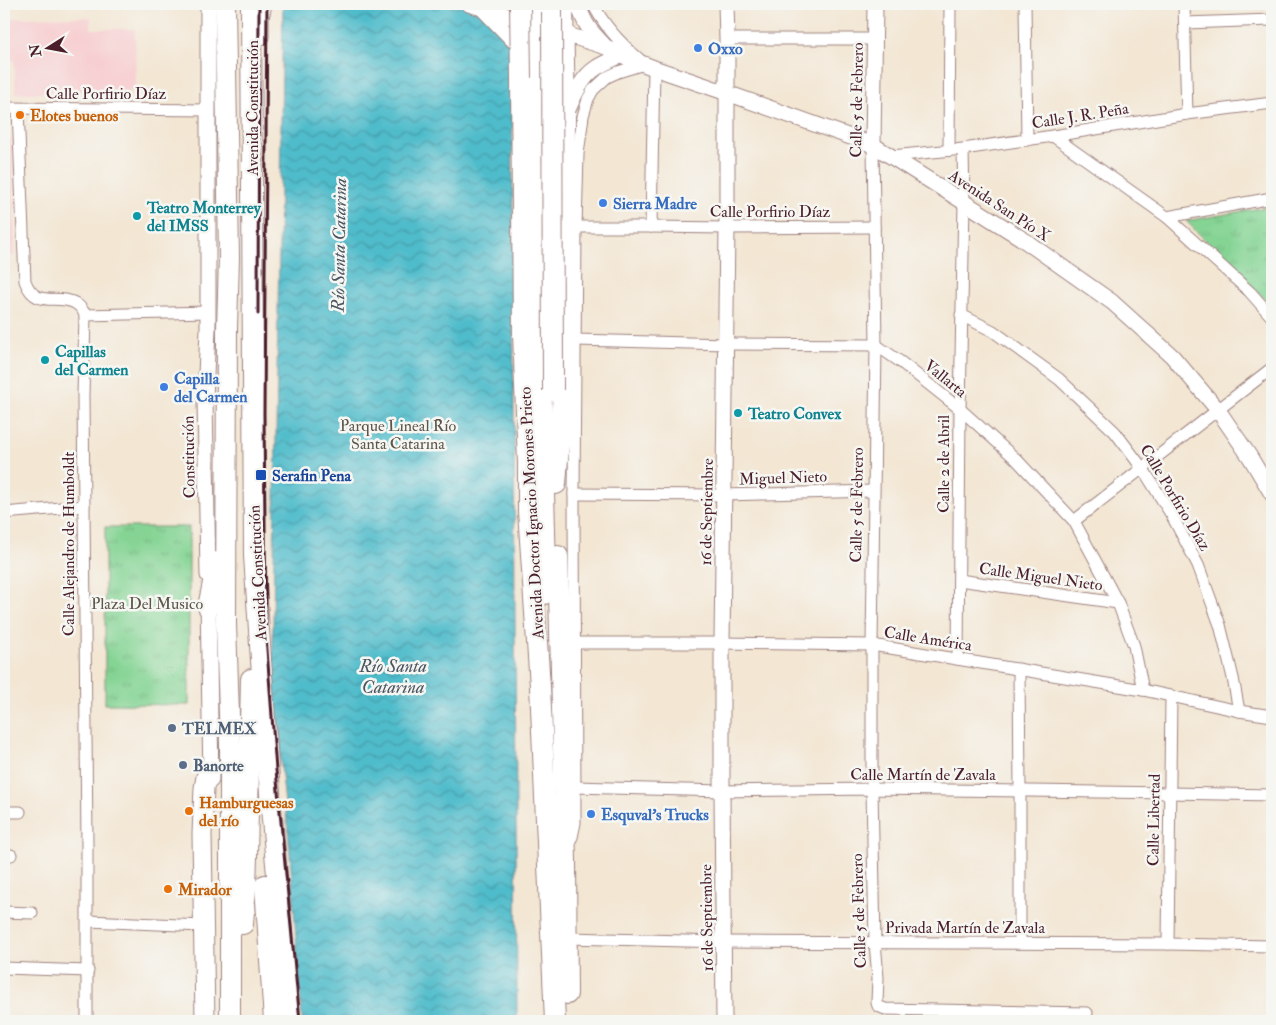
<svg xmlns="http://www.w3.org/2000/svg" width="1276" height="1025" font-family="'IM FELL Double Pica',serif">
  <defs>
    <pattern id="park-tufts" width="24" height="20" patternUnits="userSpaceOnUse" patternTransform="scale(1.25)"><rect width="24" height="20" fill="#85d494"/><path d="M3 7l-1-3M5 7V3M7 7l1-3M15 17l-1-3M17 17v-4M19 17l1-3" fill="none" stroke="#74b680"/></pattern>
    <pattern id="water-waves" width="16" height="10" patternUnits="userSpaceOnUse" patternTransform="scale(1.25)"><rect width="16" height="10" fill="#50bccb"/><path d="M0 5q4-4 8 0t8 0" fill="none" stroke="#4498a5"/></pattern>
  </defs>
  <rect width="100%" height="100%" fill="#f6f6f2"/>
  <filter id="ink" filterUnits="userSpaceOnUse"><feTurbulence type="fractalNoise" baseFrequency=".02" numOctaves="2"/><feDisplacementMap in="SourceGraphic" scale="10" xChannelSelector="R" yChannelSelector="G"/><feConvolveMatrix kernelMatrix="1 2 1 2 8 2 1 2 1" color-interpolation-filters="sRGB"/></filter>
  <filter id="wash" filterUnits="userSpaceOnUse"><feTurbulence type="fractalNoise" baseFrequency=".0096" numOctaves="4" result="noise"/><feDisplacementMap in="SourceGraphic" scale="20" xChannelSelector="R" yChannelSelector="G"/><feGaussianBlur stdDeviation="1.12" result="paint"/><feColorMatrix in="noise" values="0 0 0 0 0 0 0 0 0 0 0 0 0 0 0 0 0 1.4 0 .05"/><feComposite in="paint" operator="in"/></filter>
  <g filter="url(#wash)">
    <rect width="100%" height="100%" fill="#f3e6d3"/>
    <g fill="#f7cfd1">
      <path d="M91,17V29H135L136,91L16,93L14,60L4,59V18Z"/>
      <path d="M4,139H12L15,256H4Z"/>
    </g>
    <g fill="url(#park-tufts)" stroke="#687a60">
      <path d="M1272,206V306L1186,221Z"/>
      <path d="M105,527H189V705L105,704Z"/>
    </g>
    <path fill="url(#water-waves)" stroke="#4d6e7b" d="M283,4H512L517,1021H302L289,840L272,684Z"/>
  </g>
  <g filter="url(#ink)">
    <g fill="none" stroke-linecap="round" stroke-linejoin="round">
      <defs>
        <g id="minor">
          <path d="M593,4C604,26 620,43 639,59"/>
          <path d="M1025,4L1027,140"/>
          <path d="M1184,4L1187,114"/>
          <path d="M1185,23L1272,20"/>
          <path d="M727,39H875"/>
          <path d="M4,108L208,110"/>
          <path d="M18,109L25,281C36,310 56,293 75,303C80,306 83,310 85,315L83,396L87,846V1021"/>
          <path d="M1053,136L1167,217L1250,292L1272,317"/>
          <path d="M873,145L876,345L872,645V789L875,942L878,978L877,1003L878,1006L885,1009L1087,1013"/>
          <path d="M949,150L950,4"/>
          <path d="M892,156L963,149L1053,136L1187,114L1272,103"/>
          <path d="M1167,217L1272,198"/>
          <path d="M576,227H651L727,228L874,227"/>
          <path d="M651,227L654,68"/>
          <path d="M85,315L208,312"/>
          <path d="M961,315L993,331L1059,379L1115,432L1143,469L1171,514L1198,565L1220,625L1233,678L1239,711"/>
          <path d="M576,340L726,344L876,345L902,363L960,409L1016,459L1074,521L1118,603L1134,646L1143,690"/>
          <path d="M574,494L724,495L873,491"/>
          <path d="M4,513L84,506"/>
          <path d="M1074,521L1272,368"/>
          <path d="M959,580L1118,603"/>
          <path d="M574,643H722L872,645L1143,690L1239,711L1272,716"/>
          <path d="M958,659L960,409L964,202L963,149"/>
          <path d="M1019,669L1020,791V943"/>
          <path d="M574,787L722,791L872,789L1170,793L1272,795"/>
          <path d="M4,812H20"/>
          <path d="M572,837L575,823L574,494L576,227L578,154L583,116L588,99L593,90L607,77L618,72L644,64"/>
          <path d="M4,855H11"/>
          <path d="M4,912L32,913"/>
          <path d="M88,921L203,926"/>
          <path d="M567,938L724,942L1168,944L1272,946"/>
          <path d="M1168,944L1171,696"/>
          <path d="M4,968L88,971"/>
        </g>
        <g id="tertiary">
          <path d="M208,4V329L205,399L208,575"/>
          <path d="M469,4L528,22"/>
          <path d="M578,4C584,23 589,30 603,44"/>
          <path d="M484,10L515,42L522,52"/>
          <path d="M555,31L606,47L628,58L654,68L727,93L873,145L1021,238L1112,302L1172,356L1218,410L1250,457L1272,494"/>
          <path d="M261,37V18L264,4"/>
          <path d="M567,112C574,96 581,78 596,68C602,64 609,61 615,58"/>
          <path d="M873,145L875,4"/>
          <path d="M208,598L211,780"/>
          <path d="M724,1021L722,791V643L727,228V39L726,4"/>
        </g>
        <path id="primary" d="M205,1021L202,834L204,788L206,777L211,769"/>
        <g id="trunk">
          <path d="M225,4L229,258L227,328L226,624L230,744V1021"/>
          <path d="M251,4L254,556L271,808L290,1021"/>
          <path d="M539,4L540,334L546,570L544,594"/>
          <path d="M521,78L523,333L528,463V511L540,686L555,1021"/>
          <path d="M556,484L563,394L565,118L563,4"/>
          <path d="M558,556L566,861L567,994"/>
          <path d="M208,607L213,583L214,562"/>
          <path d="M265,885L274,1021"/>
          <path d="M243,924L246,886L247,856L251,679"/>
        </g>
      </defs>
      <use href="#minor" stroke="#9e827f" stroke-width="13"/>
      <use href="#tertiary" stroke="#9e827f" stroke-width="17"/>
      <use href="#primary" stroke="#9e827f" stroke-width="21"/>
      <use href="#trunk" stroke="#9e827f" stroke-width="22"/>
      <use href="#minor" stroke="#fff" stroke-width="11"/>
      <use href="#tertiary" stroke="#fff" stroke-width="15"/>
      <use href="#primary" stroke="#fff" stroke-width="19"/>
      <use href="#trunk" stroke="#fff" stroke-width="20"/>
      <g stroke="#4a1f2b" stroke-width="3">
        <path d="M267,4L264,414L266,636L276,770L300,1021"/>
        <path d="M258,314L259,4"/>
      </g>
      <defs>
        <g id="trunk-bridge">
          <path d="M520,4L521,78"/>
          <path d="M552,4L553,391"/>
        </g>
      </defs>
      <use href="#trunk-bridge" stroke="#9e827f" stroke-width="22" stroke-linecap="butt"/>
      <use href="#trunk-bridge" stroke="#fff" stroke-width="20"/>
    </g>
  </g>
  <g fill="#3f7fe0" stroke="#f6f6f2" stroke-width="2">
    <circle cx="698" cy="48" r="5"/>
    <circle cx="603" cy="203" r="5"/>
    <circle cx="164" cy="387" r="5"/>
    <circle cx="591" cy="814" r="5"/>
  </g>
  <g fill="#e8710a" stroke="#f6f6f2" stroke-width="2">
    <circle cx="20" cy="115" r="5"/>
    <circle cx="189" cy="811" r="5"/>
    <circle cx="168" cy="889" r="5"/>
  </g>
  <g fill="#0f9aa8" stroke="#f6f6f2" stroke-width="2">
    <circle cx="137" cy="216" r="5"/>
    <circle cx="45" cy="360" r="5"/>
    <circle cx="738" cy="413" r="5"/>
  </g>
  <rect fill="#1a4fb4" stroke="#f6f6f2" stroke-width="2" x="255" y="469" width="12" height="12" rx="2.5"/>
  <g fill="#5c6f8a" stroke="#f6f6f2" stroke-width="2">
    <circle cx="172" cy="728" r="5"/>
    <circle cx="183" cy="765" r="5"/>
  </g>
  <g text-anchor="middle" stroke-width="5" stroke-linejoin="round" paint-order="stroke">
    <g font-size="16" font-weight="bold" fill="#366cbe" stroke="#f6f6f2" text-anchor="start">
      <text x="708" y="54">Oxxo</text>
      <text x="613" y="209">Sierra Madre</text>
      <text x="174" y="384">Capilla<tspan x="174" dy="18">del Carmen</tspan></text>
      <text x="601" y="820">Esquval's Trucks</text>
    </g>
    <g font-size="16" fill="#4a1f2b" stroke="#f6f6f2">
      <text x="106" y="99">Calle Porfirio Díaz</text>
      <text transform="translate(856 100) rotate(-89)" y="6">Calle 5 de Febrero</text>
      <text transform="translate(252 108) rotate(-90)" y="6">Avenida Constitución</text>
      <text transform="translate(1080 115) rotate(-9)" y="6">Calle J. R. Peña</text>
      <text transform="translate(1000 205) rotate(33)" y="6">Avenida San Pío X</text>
      <text x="770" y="217">Calle Porfirio Díaz</text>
      <text transform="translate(946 378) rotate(39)" y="6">Vallarta</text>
      <text transform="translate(188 457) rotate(-91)" y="6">Constitución</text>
      <text transform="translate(943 464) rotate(-90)" y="6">Calle 2 de Abril</text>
      <text transform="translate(783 477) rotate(-2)" y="6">Miguel Nieto</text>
      <text transform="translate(1176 497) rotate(59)" y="6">Calle Porfirio Díaz</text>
      <text transform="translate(856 505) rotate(-89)" y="6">Calle 5 de Febrero</text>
      <text transform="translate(706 512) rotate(-89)" y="6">16 de Septiembre</text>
      <text transform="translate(531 513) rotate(-93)" y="6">Avenida Doctor Ignacio Morones Prieto</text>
      <text transform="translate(68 544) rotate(-90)" y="6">Calle Alejandro de Humboldt</text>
      <text transform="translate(257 573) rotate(-93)" y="6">Avenida Constitución</text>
      <text transform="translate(1041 576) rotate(8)" y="6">Calle Miguel Nieto</text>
      <text transform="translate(928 638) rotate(9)" y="6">Calle América</text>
      <text x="923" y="780">Calle Martín de Zavala</text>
      <text transform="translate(1153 820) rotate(-89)" y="6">Calle Libertad</text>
      <text transform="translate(858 911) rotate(-92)" y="6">Calle 5 de Febrero</text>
      <text transform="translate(706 918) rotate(-91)" y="6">16 de Septiembre</text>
      <text x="965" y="933">Privada Martín de Zavala</text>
    </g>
    <g font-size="16" font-weight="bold" fill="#c56008" stroke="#f6f6f2" text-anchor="start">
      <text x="30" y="121">Elotes buenos</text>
      <text x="199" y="808">Hamburguesas<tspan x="199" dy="18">del río</tspan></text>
      <text x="178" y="895">Mirador</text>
    </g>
    <g font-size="16" font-weight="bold" fill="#0d838f" stroke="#f6f6f2" text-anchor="start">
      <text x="147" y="213">Teatro Monterrey<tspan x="147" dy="18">del IMSS</tspan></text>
      <text x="55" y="357">Capillas<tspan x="55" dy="18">del Carmen</tspan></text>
      <text x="748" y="419">Teatro Convex</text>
    </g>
    <g font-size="16" fill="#5c554a" stroke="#f6f6f2">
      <text x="398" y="431">Parque Lineal Río<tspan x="398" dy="18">Santa Catarina</tspan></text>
      <text x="147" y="609">Plaza Del Musico</text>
    </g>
    <g font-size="16" font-weight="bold" fill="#164399" stroke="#f6f6f2" text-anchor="start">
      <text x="272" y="481">Serafin Pena</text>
    </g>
    <g font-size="16" font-weight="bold" fill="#4e5e75" stroke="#f6f6f2" text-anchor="start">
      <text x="182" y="734">TELMEX</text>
      <text x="193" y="771">Banorte</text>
    </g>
    <g font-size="18" font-style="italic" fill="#4c5663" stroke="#f6f6f2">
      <text transform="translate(339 245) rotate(-89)" y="6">Río Santa Catarina</text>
      <text x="393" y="672">Río Santa<tspan x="393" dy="21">Catarina</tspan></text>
    </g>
  </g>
  <rect width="1276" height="1025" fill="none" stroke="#f6f6f2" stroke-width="20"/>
  <g transform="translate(48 48) rotate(259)" stroke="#f6f6f2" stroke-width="4" paint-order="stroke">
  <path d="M0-4L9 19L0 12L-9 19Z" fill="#4a1f2b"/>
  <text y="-8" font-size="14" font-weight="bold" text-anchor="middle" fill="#4a1f2b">N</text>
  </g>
</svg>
